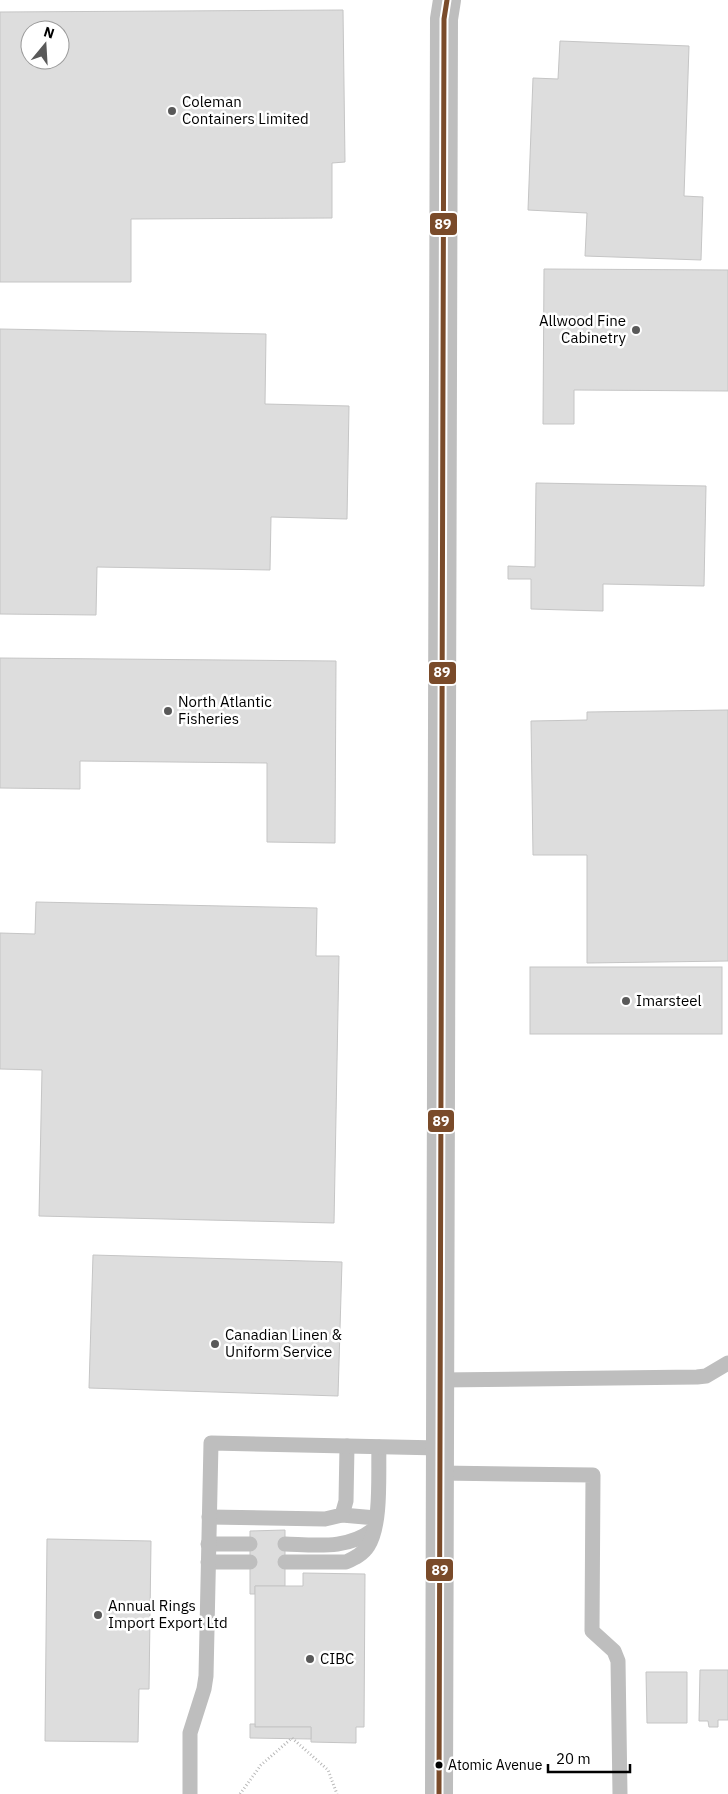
<svg xmlns="http://www.w3.org/2000/svg" width="728" height="1794" font-family="'IBM Plex Sans',sans-serif">
  <rect width="100%" height="100%" fill="#fff"/>
  <g fill="#ddd" stroke="#c5c5c5" fill-rule="evenodd">
    <path d="M343,10L345,162L332,163V218L131,219V282H0V12ZM30,30H60V60H30Z"/>
    <path d="M560,41L689,46L684,196L703,197L701,260L585,256L587,213L528,210L533,78L558,79Z"/>
    <path d="M544,269L728,270V391L574,390V424H543Z"/>
    <path d="M0,329L266,334L265,404L349,406L347,519L271,517L270,570L97,567L96,615L0,614Z"/>
    <path d="M536,483L706,486L704,586L603,584V611L531,609V579H508V566L535,567Z"/>
    <path d="M0,658L336,661L335,843L267,842V763L80,761V789L0,788Z"/>
    <path d="M728,710V961L587,963V855H533L531,721L587,720V712Z"/>
    <path d="M36,902L317,908L316,956H339L334,1223L39,1216L42,1070L0,1069V933L35,934Z"/>
    <rect x="530" y="967" width="192" height="67"/>
    <path d="M93,1255L342,1262L338,1396L89,1388Z"/>
    <path d="M285,1530V1586H255V1594H250V1531Z"/>
    <path d="M47,1539L151,1541L149,1689H139L138,1742L45,1741Z"/>
    <path d="M303,1573L365,1574L364,1727H356V1743L311,1742V1727H255V1586H303Z"/>
    <path d="M700,1670H728V1720H718V1727H709L708,1721H699Z"/>
    <path d="M646,1672H687V1723H647Z"/>
    <path d="M250,1724H255V1727H311V1739L250,1738Z"/>
  </g>
  <g fill="none" stroke-linecap="round" stroke-linejoin="round">
    <path stroke="#b8b8b8" stroke-width="3" stroke-dasharray="1 2.5" stroke-linecap="butt" d="M240,1794L261,1765L292,1738L328,1770L337,1794"/>
    <g stroke="#bebebe" stroke-width="15">
      <path d="M440,1380L697,1377L706,1376L728,1363"/>
      <path d="M440,1473L593,1475L592,1631L614,1651L618,1661L620,1794"/>
      <path d="M342,1515L376,1518"/>
      <path d="M209,1517L325,1519L342,1515L346,1501L347,1446"/>
      <path d="M208,1544H250"/>
      <path d="M285,1544C316,1545 348,1550 374,1529"/>
      <path d="M208,1562H250"/>
      <path d="M285,1562H346C355,1558 363,1554 368,1546C382,1524 378,1473 379,1447"/>
      <path d="M190,1794V1733L204,1689L206,1676L211,1443L440,1448"/>
    </g>
    <path stroke="#bebebe" stroke-width="28" d="M439,1794L444,19L447,0"/>
    <defs>
      <path id="bus-1" d="M439,1794L444,19L447,0"/>
    </defs>
    <use href="#bus-1" stroke="#fff" stroke-width="9"/>
    <use href="#bus-1" stroke="#7a4b2a" stroke-width="5"/>
  </g>
  <g fill="#595959" stroke="#fff" stroke-width="2">
    <circle cx="172" cy="111" r="5"/>
    <circle cx="636" cy="330" r="5"/>
    <circle cx="168" cy="711" r="5"/>
    <circle cx="626" cy="1001" r="5"/>
    <circle cx="215" cy="1344" r="5"/>
    <circle cx="98" cy="1615" r="5"/>
    <circle cx="310" cy="1659" r="5"/>
  </g>
  <circle fill="#000" stroke="#fff" stroke-width="2" cx="439" cy="1765" r="4.5"/>
  <g text-anchor="middle" stroke-width="5" stroke-linejoin="round" paint-order="stroke">
    <g font-size="14" fill="#000" stroke="#fff" text-anchor="start">
      <text x="448" y="1770">Atomic Avenue</text>
    </g>
    <g font-size="15" fill="#000" stroke="#fff" text-anchor="start">
      <text x="182" y="107">Coleman<tspan x="182" dy="17">Containers Limited</tspan></text>
      <text x="626" y="326" text-anchor="end">Allwood Fine<tspan x="626" dy="17">Cabinetry</tspan></text>
      <text x="178" y="707">North Atlantic<tspan x="178" dy="17">Fisheries</tspan></text>
      <text x="636" y="1006">Imarsteel</text>
      <text x="225" y="1340">Canadian Linen &amp;<tspan x="225" dy="17">Uniform Service</tspan></text>
      <text x="108" y="1611">Annual Rings<tspan x="108" dy="17">Import Export Ltd</tspan></text>
      <text x="320" y="1664">CIBC</text>
    </g>
  </g>
  <g stroke="#fff" stroke-width="2">
    <rect x="429" y="212" width="29" height="24" rx="5" fill="#7a4b2a"/>
    <rect x="428" y="661" width="29" height="24" rx="5" fill="#7a4b2a"/>
    <rect x="427" y="1109" width="28" height="24" rx="5" fill="#7a4b2a"/>
    <rect x="425" y="1558" width="29" height="24" rx="5" fill="#7a4b2a"/>
  </g>
  <g font-size="14" text-anchor="middle" font-weight="bold" fill="#fff">
    <text x="443" y="229">89</text>
    <text x="442" y="677">89</text>
    <text x="441" y="1126">89</text>
    <text x="440" y="1575">89</text>
  </g>
  <g transform="translate(45 45) rotate(18)"><circle r="24" fill="#ffffff" stroke="#999999"/>
  <path d="M0-4L9 19L0 12L-9 19Z" fill="#595959"/>
  <text y="-8" font-size="14" font-weight="bold" text-anchor="middle" fill="#000000">N</text>
  </g>
  <path d="M548 1764v8h82v-8" fill="none" stroke="#000000" stroke-width="2.5"/>
  <text x="556" y="1764" font-size="15" fill="#000000" stroke="#ffffff" stroke-width="4" paint-order="stroke">20 m</text>
</svg>
